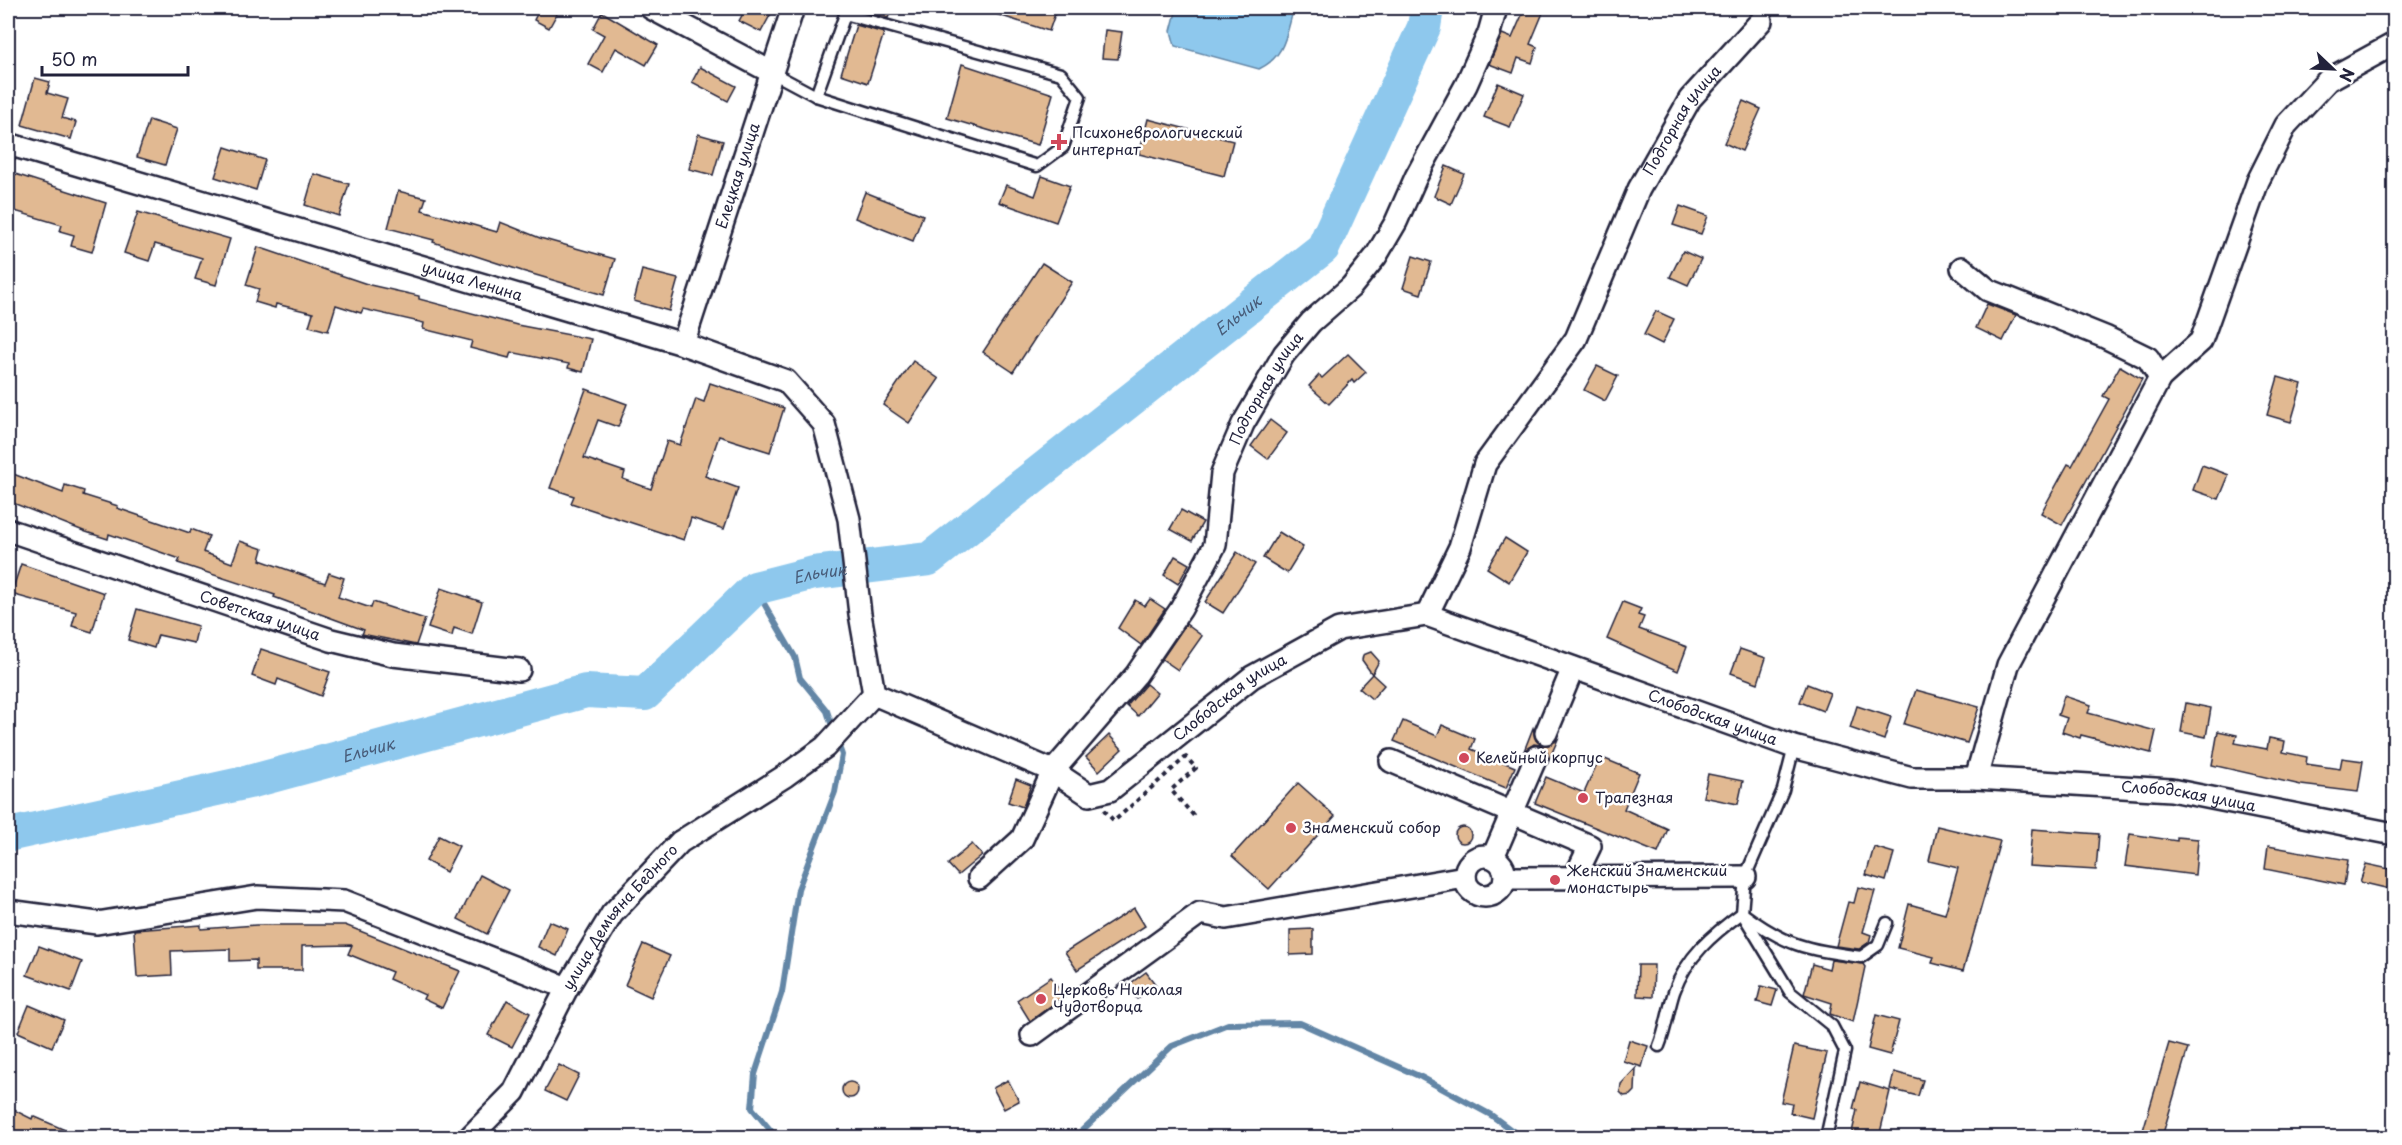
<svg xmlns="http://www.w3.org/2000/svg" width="2402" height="1145" font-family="'Playpen Sans',sans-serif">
  <rect width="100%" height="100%" fill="#fff"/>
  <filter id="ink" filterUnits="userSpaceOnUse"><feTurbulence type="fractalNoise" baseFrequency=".0167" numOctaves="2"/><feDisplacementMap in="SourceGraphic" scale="12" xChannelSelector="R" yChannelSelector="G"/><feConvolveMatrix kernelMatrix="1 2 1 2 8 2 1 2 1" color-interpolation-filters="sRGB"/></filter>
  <g filter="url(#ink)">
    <path fill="#8ec8ed" stroke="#6386a6" stroke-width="1.5" d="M1177,8H1294C1286,34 1286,56 1259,69L1175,46L1171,31Z"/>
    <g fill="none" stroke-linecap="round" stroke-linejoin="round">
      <g stroke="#6386a6" stroke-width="6">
        <path d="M755,588L795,657L800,678L827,711L834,732"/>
        <path d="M777,1138L752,1108L755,1074L782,992L798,889L835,792L842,755L837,741"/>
        <path d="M1074,1138L1172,1046L1228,1024L1300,1023L1421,1077L1491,1115L1522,1138"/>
      </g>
      <path stroke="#8ec8ed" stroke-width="34" id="s1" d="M8,835L249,782L586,691L645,694L755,588L814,573L929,559L1323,248L1424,27L1427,8"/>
    </g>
    <g fill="#e1b992" stroke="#22223b" stroke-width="1.5">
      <path d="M540,8H560L549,28L534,20Z"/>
      <path d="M746,8H774L761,32L739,21Z"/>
      <path d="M862,8H892L888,18L861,11Z"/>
      <path d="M986,8H1057L1049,31L986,11Z"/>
      <path d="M1525,8H1545L1530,44L1537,47L1532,63L1518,58L1513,73L1489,64L1502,34L1512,38Z"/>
      <path d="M602,12L658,45L646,65L616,48L603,72L588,64L604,35L593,29Z"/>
      <path d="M856,25L884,33L868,83L841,74Z"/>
      <path d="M1105,30L1122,32L1118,59L1102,58Z"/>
      <path d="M962,64L1053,94L1038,145L947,118Z"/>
      <path d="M700,67L736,86L728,101L692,82Z"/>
      <path d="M35,78L50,82L47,93L68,99L62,118L76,122L71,139L22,125Z"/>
      <path d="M1498,83L1524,94L1510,127L1484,117Z"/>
      <path d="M1743,101L1761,109L1742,151L1724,143Z"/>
      <path d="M1148,119L1233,141L1224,176L1139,154Z"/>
      <path d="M149,120L177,129L165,165L137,157Z"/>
      <path d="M698,134L723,141L713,175L689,169Z"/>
      <path d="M225,147L265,160L256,190L215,177Z"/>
      <path d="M1446,166L1464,174L1451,204L1434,196Z"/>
      <path d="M12,173L106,203L92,252L71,246L74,235L60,231L62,225L8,209V189Z"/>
      <path d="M314,174L349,184L339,216L305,205Z"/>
      <path d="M1042,176L1070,186L1056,222L999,202L1006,185L1035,196Z"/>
      <path d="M398,191L426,198L422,210L497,232L500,222L540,238L615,259L604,295L522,271L433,242L434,240L388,228Z"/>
      <path d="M865,192L923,215L913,241L855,218Z"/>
      <path d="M1680,206L1708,216L1701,234L1673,225Z"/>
      <path d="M138,212L230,239L216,285L195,279L202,258L155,244L149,261L124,253Z"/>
      <path d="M258,247L370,285L419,296V299L517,325L591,339L583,372L568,368L569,364L511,352L509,358L470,348L472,341L423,329L424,323L363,309L361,313L336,305L328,331L309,326L313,313L276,304L275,308L255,302L259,289L246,285Z"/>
      <path d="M1683,251L1701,259L1688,285L1670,277Z"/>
      <path d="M1413,256L1431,262L1421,294L1403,288Z"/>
      <path d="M1042,263L1072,282L1013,372L983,352Z"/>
      <path d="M642,270L678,279L669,311L634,301Z"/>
      <path d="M1987,304L2016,315L2003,341L1976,328Z"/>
      <path d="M1656,311L1674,319L1662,344L1644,335Z"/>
      <path d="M1348,354L1366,372L1354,383L1352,380L1329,404L1309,386L1319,375L1322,378Z"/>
      <path d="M913,361L939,379L909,423L883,405Z"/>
      <path d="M1597,366L1618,376L1605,401L1584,390Z"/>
      <path d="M2120,366L2142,379L2062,525L2041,513L2068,464L2072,466L2109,399L2103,396Z"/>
      <path d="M2278,377L2302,384L2291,422L2267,415Z"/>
      <path d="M710,383L784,408L770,452L719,436L705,476L738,488L724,529L691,518L684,540L571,503L574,496L550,488L586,389L627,404L618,427L598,420L584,458L625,472L623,479L651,489L667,441L680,445L696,399L704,402Z"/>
      <path d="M1270,420L1287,433L1268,459L1251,446Z"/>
      <path d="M2202,465L2229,475L2219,499L2193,490Z"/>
      <path d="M8,472L63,493L65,485L84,491L83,495L118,506L117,508L190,533L191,529L209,536L203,552L232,563L240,541L263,549L260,560L325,583L329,573L344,578L338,597L371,608L373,602L425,619L416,645L362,634L364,630L274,597L275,595L178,563L180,559L109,534L108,539L86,532L8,501Z"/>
      <path d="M1181,510L1203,522L1192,541L1170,529Z"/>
      <path d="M1279,532L1303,547L1287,573L1263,558Z"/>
      <path d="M1505,538L1527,552L1509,582L1487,568Z"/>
      <path d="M1237,552L1255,564L1223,613L1205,602Z"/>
      <path d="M1175,556L1189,564L1178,584L1164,575Z"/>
      <path d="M21,564L104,593L92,632L72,626L76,612L11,594Z"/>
      <path d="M441,588L482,602L472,634L454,628L452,636L428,628Z"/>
      <path d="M1150,599L1165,609L1141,645L1118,628L1135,600L1145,606Z"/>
      <path d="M1623,602L1641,609L1638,615L1644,617L1639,629L1687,647L1678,671L1607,639Z"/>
      <path d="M137,609L198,626L194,643L158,635L154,648L128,640Z"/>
      <path d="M1186,624L1202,636L1178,670L1162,659Z"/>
      <path d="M261,649L330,672L321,696L278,679L276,685L252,676Z"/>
      <path d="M1740,649L1766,658L1758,683L1731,673Z"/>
      <path d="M1371,652L1379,661L1372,674L1362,660L1363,655Z"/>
      <path d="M1372,674L1384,685L1372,699L1359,688Z"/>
      <path d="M1146,684L1157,693L1138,716L1127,706Z"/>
      <path d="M1807,684L1830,693L1823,711L1800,702Z"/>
      <path d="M1916,690L1979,707L1967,743L1904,724Z"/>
      <path d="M2064,696L2091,705L2088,713L2156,731L2151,753L2081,735L2080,738L2062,732L2067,718L2058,715Z"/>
      <path d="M2186,703L2211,708L2206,737L2181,732Z"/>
      <path d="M1857,706L1891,717L1884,740L1850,728Z"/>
      <path d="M1403,721L1437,736L1442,725L1475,739L1471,749L1515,767L1506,788L1394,741Z"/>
      <path d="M1533,728L1536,740L1542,745H1548L1558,739L1548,762L1546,750L1540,745L1534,744L1524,751Z"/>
      <path d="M2218,731L2237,735L2235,743L2267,749L2269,738L2285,741L2283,752L2307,757L2306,764L2340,769L2342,758L2363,761L2358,792L2301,785L2212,765Z"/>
      <path d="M1109,735L1122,749L1099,771L1086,757Z"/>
      <path d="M1600,757L1639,773L1624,809L1668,829L1658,853L1535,803L1546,777L1584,793Z"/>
      <path d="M1708,774L1743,781L1738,804L1703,797Z"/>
      <path d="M1016,779L1031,785L1023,807L1008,802Z"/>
      <path d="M1298,783L1335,816L1269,889L1232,856Z"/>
      <path d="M1937,826L2000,841L1963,971L1932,963L1934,957L1898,948L1909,904L1945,914L1958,868L1929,861Z"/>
      <circle cx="1463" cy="835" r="8"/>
      <path d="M2032,829L2099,834L2096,870L2029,866Z"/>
      <path d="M2130,834L2177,841V837L2198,839L2195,875L2125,866Z"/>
      <path d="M439,836L459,846L446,872L426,861Z"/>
      <path d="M972,844L982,855L958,875L948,864Z"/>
      <path d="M2268,846L2348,860L2344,885L2265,869Z"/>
      <path d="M1874,847L1894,853L1886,881L1866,875Z"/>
      <path d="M2366,864L2394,870V890L2360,882Z"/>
      <path d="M480,875L509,890L487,934L458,919Z"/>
      <path d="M1858,887L1875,891L1863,932L1871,935L1869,942L1859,949L1836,946L1848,902L1854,903Z"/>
      <path d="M1134,908L1145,926L1077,970L1065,952Z"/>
      <path d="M549,921L568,929L557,956L538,947Z"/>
      <path d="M201,925V929L256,925H345L460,971L442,1008L423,999L425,995L389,979L392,972L348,954L352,945L302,946V970H256V960L230,961V949L171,951L172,975L137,977L134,930Z"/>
      <path d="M1313,929V954L1290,955V930Z"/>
      <path d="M643,944L670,956L651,997L625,985Z"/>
      <path d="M39,946L82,962L71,991L27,975Z"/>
      <path d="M1831,960L1863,964L1865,967L1853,1022L1830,1014L1832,1003L1804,994L1812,964L1829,969Z"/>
      <path d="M1638,965H1654L1653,997L1637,996Z"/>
      <path d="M1146,972L1156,985L1137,999L1127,986Z"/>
      <path d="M1051,977L1064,996L1030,1021L1017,1000Z"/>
      <path d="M1761,986L1777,990L1772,1006L1757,1002Z"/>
      <path d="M507,1000L530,1013L512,1047L488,1035Z"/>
      <path d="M29,1005L64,1020L52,1047L18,1032Z"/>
      <path d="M1876,1015L1899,1021L1890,1055L1868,1049Z"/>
      <path d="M1629,1040L1648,1046L1642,1067L1623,1061Z"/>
      <path d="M2169,1043L2188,1048L2162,1137H2141Z"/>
      <path d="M1794,1046L1827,1053L1812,1118L1790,1113L1792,1104L1781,1102Z"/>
      <path d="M559,1065L579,1075L566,1101L545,1091Z"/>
      <path d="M1636,1068L1635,1091L1631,1095L1624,1096L1620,1092L1621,1084Z"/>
      <path d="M1894,1072L1923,1080L1918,1096L1890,1089Z"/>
      <path d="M1008,1080L1019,1101L1004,1109L993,1088Z"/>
      <path d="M1860,1082L1890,1091L1879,1137H1851L1857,1110L1853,1109Z"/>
      <circle cx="850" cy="1090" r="8"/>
      <path d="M8,1107L32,1119L33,1116L81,1137H8Z"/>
    </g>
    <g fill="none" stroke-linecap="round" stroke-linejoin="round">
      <defs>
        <g id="lane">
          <path d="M771,72L816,96L1037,166L1063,147L1080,97L1061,74L845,14"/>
          <path d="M816,96L847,9"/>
          <path d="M1794,747L1783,790L1745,877L1742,913L1790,992L1832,1026L1845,1051L1826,1138"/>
          <path d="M1659,1046C1666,1029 1668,1010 1674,992C1686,957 1713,934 1742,913C1788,947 1806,949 1861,957L1878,945L1887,923"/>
        </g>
        <g id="street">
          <path d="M651,8L771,72"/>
          <path id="s2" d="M8,144L683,344L786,381L824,424L849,519L860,614L874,694L1053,771L1089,795L1110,790L1252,677L1339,629L1427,615L1794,747L1912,778H1976L2171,790L2394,834"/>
          <path d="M1962,268L1988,290L2105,337L2148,358L2160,378L2008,665L1976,778"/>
          <path id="s3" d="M683,344L793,8"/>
          <path d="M2160,378L2201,341L2258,181L2286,125L2328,80L2394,44"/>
          <path id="s4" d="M8,530L331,640L393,655L519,670"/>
          <path id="s5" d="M1427,615L1460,547L1485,464L1576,339L1639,189L1690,99L1761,21"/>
          <path d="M1546,733L1573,668"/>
          <path d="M1391,761L1590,846L1575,877"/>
          <circle cx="1485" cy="876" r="20"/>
          <path d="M1493,857L1536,757"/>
          <path id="s6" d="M979,878L1022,839L1053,771L1136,675L1181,609L1215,545L1222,473L1243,424L1284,354L1311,322L1351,287L1376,256L1396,222L1416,177L1466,85L1489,33L1496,8"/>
          <path d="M1505,878L1745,877"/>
          <path d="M8,911L97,923L257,897L344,901L567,988"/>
          <path d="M1032,1035L1200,913L1226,918L1465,877"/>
          <path id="s7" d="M469,1138L514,1092L567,988L612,914L680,842L785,776L825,747L874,694"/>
        </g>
      </defs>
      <use href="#lane" stroke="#22223b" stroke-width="15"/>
      <use href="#street" stroke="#22223b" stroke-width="26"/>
      <path stroke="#22223b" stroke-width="4" stroke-dasharray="4.5 4.5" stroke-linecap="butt" d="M1104,810L1114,821L1186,757L1196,768L1171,790L1194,816"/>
      <use href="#lane" stroke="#fff" stroke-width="10"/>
      <use href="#street" stroke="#fff" stroke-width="21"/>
    </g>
  </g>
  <g fill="#d1495b" stroke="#fff" stroke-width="2">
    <path d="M1056 133h6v6h6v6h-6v6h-6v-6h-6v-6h6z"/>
    <circle cx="1464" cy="758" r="6"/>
    <circle cx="1583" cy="798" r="6"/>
    <circle cx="1291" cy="828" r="6"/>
    <circle cx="1555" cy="880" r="6"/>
    <circle cx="1041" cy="999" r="6"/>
  </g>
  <g text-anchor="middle" stroke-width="5" stroke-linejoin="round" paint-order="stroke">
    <g font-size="15" fill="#22223b" stroke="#fff">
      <text dy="5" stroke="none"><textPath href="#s5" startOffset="561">Подгорная улица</textPath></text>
      <text dy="5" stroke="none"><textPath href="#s3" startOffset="177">Елецкая улица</textPath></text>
      <text dy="5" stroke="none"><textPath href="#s2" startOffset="484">улица Ленина</textPath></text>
      <text dy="5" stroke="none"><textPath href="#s6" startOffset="580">Подгорная улица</textPath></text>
      <text dy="5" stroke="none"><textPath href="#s4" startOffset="266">Советская улица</textPath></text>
      <text dy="5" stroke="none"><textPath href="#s2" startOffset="1557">Слободская улица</textPath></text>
      <text dy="5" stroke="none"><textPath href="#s2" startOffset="2079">Слободская улица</textPath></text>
      <text dy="5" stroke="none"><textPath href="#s2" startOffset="2565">Слободская улица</textPath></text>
      <text dy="5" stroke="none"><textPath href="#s7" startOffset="270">улица Демьяна Бедного</textPath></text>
    </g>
    <g font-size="15" fill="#22223b" stroke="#fff" text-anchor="start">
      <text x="1072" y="138">Психоневрологический<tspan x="1072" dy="17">интернат</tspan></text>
      <text x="1476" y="763">Келейный корпус</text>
      <text x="1595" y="803">Трапезная</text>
      <text x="1303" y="833">Знаменский собор</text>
      <text x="1567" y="876">Женский Знаменский<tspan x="1567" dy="17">монастырь</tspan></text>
      <text x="1053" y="995">Церковь Николая<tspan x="1053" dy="17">Чудотворца</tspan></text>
    </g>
    <g font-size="16" font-style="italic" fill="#485c79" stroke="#fff">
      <text dy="6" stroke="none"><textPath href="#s1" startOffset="1378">Ельчик</textPath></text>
      <text dy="6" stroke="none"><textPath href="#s1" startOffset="874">Ельчик</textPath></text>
      <text dy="6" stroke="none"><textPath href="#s1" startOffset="370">Ельчик</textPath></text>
    </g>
  </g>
  <rect width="2402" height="1145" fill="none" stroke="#fff" stroke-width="30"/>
  <rect x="15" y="15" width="2372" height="1115" fill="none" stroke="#22223b" stroke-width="2" filter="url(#ink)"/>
  <g transform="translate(2333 69) rotate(113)" stroke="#ffffff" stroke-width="4.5" paint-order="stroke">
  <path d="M0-4.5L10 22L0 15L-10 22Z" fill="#22223b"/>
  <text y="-9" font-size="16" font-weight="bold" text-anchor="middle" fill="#22223b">N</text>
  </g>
  <path d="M42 66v9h146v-9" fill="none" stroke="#22223b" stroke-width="3"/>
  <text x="51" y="66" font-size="18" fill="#22223b" stroke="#ffffff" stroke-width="4.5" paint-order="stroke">50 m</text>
</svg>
